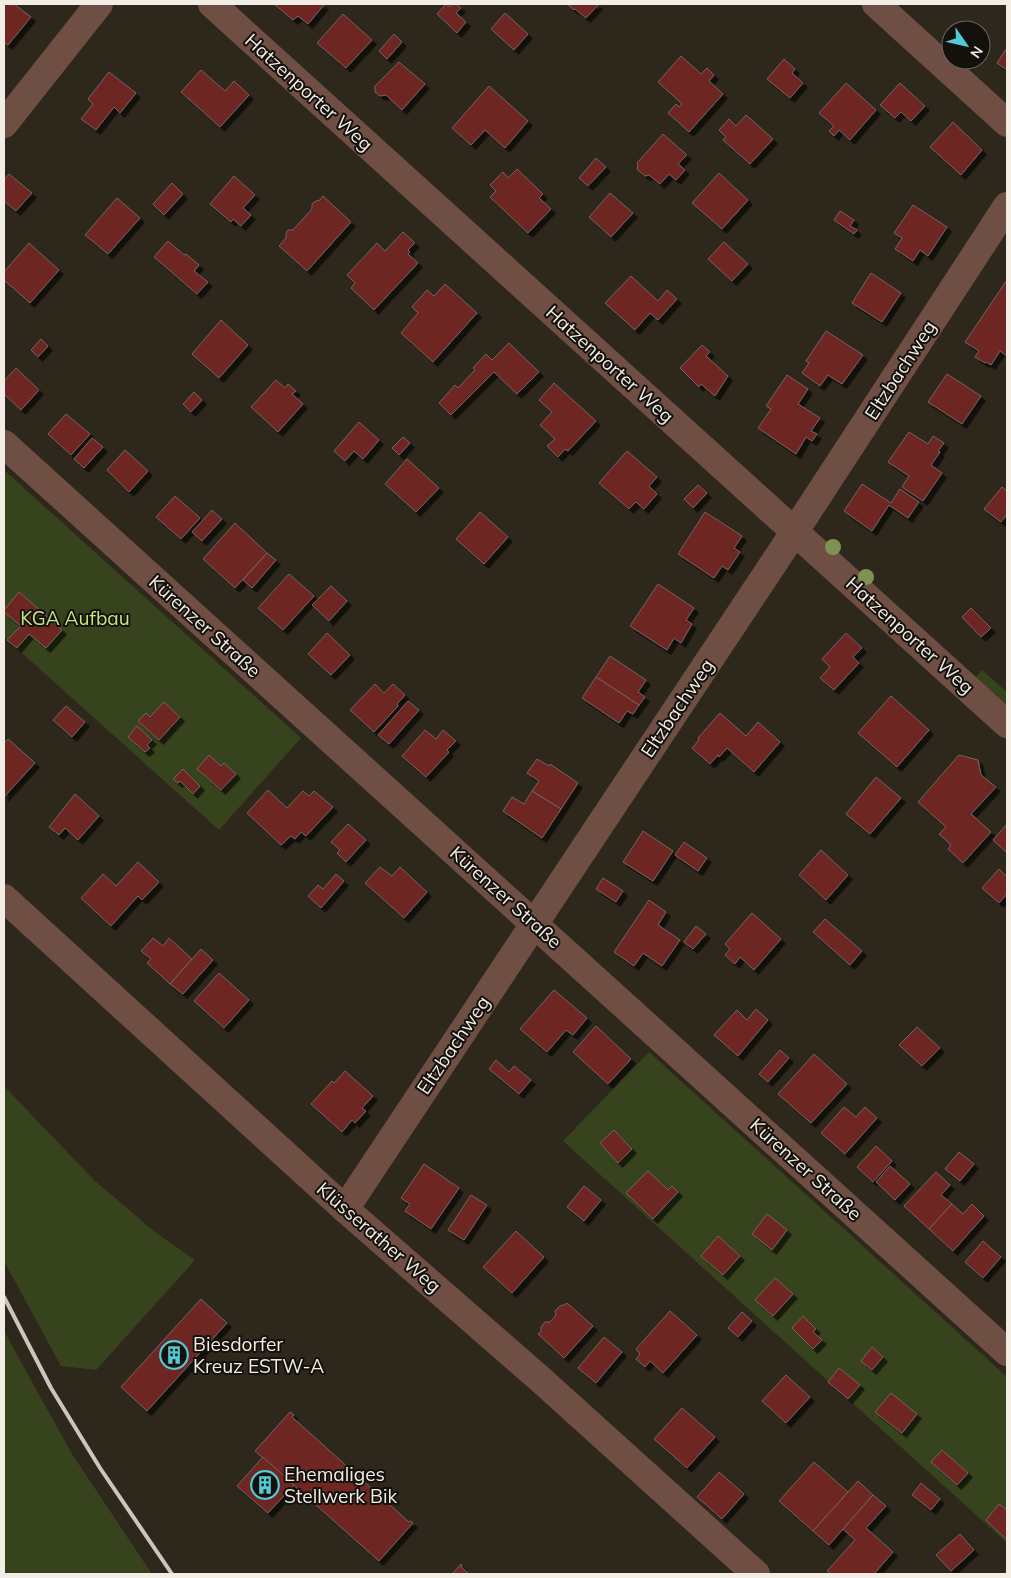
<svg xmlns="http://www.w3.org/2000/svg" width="1011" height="1578" font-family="Mulish,sans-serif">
  <defs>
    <filter id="shadow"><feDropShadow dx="4.5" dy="4.5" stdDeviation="0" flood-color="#0009"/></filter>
  </defs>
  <rect width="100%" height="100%" fill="#2e271b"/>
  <g fill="#36431c">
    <path d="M4,470L301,738L219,830L4,637Z"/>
    <path d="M982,670L1007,692V705L976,677Z"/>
    <path d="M649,1052L1007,1377V1543L563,1141Z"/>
    <path d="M4,1086L94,1180L155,1232L195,1260L96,1370L61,1366L4,1261Z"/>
    <path d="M4,1331L72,1454L152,1574H4Z"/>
  </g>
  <g fill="#6e2523" stroke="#756361" filter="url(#shadow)">
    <path d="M4,4H14L31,17L8,45L4,42Z"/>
    <path d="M274,4H322L324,5L308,24L298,16L293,20Z"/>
    <path d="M446,4L450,7L454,4H456L461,8L456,13L466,22L457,33L437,14Z"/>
    <path d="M567,4H599L586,18L575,9L574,10Z"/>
    <path d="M505,13L528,34L514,50L491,29Z"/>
    <path d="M343,14L372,40L346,68L317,43Z"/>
    <path d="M394,34L402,42L387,59L379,51Z"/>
    <path d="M1007,48V70L997,63Z"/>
    <path d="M681,56L701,74L707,68L714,75L709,81L723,94L689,132L668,113L676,104L679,107L682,104L658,82Z"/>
    <path d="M784,59L795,69L792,73L803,83L790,98L767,79Z"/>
    <path d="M399,62L425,84L402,110L386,95L380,96L375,92V86Z"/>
    <path d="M201,70L225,91L234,81L249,95L220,127L181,92Z"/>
    <path d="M109,72L136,93L120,113L114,107L96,130L81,119L93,104L88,99Z"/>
    <path d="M846,83L876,110L850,140L839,130L834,136L829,131L834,126L819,113Z"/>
    <path d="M900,83L925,106L911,121L901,112L895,118L880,105Z"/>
    <path d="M489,86L528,121L505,148L485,130L471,145L452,128Z"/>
    <path d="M746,115L773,139L750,164L723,140L726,137L719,130L729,119L736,126Z"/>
    <path d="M953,122L982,150L961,175L930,147Z"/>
    <path d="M663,134L687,155L678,164L685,170L676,180L669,174L660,184L649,175L645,176L637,169L638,165L637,163Z"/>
    <path d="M596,158L606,167L588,186L579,178Z"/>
    <path d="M517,169L543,194L539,198L551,209L528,233L490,197L496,191L490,185L503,172L508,178Z"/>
    <path d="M719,173L748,200L722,229L692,203Z"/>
    <path d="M9,174L32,193L16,211L4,201V180Z"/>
    <path d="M234,176L255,195L243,208L251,215L241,226L233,219L231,222L210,204Z"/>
    <path d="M172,183L183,194L164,215L153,204Z"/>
    <path d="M610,193L633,213L611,237L589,217Z"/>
    <path d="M323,196L351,222L307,271L279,246L286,238V233L288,230H293L312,209V204L316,201L320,200Z"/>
    <path d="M117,198L140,218L108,254L85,235Z"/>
    <path d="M913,205L947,227L928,256L920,250L913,261L895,249L902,238L894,233Z"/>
    <path d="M840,211L854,220L850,226L857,230L854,234L834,220Z"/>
    <path d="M403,232L415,243L408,250L410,252L408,254L418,263L374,310L351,288L355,283L347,275L377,243L385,251Z"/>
    <path d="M168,241L184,255L186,254L199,265L194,271L208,282L197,294L154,257Z"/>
    <path d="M724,242L748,264L732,281L708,259Z"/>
    <path d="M29,243L59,270L30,303L4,280V272Z"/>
    <path d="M871,273L901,293L882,322L852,303Z"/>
    <path d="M631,276L658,301L667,290L677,299L658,320L650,313L635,330L605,303Z"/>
    <path d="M1007,280V356L1000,351L991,365L986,362L985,363L975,357L979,351L965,342Z"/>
    <path d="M445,284L477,313L433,362L401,333L418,313L412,307L427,290L434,296Z"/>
    <path d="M221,320L248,345L219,378L192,354Z"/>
    <path d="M826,331L863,355L842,384L828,375L820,386L802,373L809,363L806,361Z"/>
    <path d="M41,339L48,346L38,357L31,350Z"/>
    <path d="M509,343L539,372L517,394L494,372L451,415L439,403L455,385L458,388L475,370L473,368L486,354L492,360Z"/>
    <path d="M702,345L710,352L706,356L728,376L715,396L701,384L699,387L680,368Z"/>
    <path d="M16,368L39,390L21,410L4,394V381Z"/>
    <path d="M947,374L981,396L962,424L928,402Z"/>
    <path d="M787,375L808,389L798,404L820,418L811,431L817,434L812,441L806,437L796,454L758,428L771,409L766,406Z"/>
    <path d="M276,380L285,388L288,384L296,391L292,394L303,404L278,432L251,407Z"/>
    <path d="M554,383L596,421L568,451L565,449L558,457L547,446L555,439L540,425L552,412L539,400Z"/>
    <path d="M194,392L202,400L191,412L183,404Z"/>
    <path d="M66,414L90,434L71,455L48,434Z"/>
    <path d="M359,422L379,440L363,459L354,451L345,461L334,451Z"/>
    <path d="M909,432L928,444L933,436L944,443L938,451L940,452L931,465L942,473L923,501L902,487L909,476L888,462Z"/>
    <path d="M403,437L410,443L399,455L392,448Z"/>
    <path d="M92,438L103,447L84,468L74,459Z"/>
    <path d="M125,450L148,471L129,492L107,470Z"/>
    <path d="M627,451L657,477L649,486L657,494L644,509L636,502L629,509L599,483Z"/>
    <path d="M407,459L439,488L416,512L385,484Z"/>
    <path d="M862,484L891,503L900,489L919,502L908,518L889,505L872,531L844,511Z"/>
    <path d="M698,485L707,493L693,508L684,499Z"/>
    <path d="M1002,487L1007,491V514L1001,522L984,509Z"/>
    <path d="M175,496L200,518L181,539L156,517Z"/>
    <path d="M212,510L222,519L202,541L192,532Z"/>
    <path d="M480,512L508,537L484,564L456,539Z"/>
    <path d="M705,512L742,536L734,548L740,552L728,570L722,566L714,578L678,554Z"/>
    <path d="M235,523L267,553L235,588L203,559Z"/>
    <path d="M267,553L276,560L252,588L243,580Z"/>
    <path d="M289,574L314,596L283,630L258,608Z"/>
    <path d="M658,584L694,608L686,620L692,624L681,643L674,638L667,650L630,626Z"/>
    <path d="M331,586L347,601L329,621L312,605Z"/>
    <path d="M19,592L62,630L46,648L29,634L17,648L7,640L21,626L4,612V610Z"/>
    <path d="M971,608L991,628L981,637L962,617Z"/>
    <path d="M327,633L350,655L331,675L308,654Z"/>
    <path d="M846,633L862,648L853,657L859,663L834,690L820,678L830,667L822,659Z"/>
    <path d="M610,656L646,680L638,692L645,697L639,705L596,677Z"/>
    <path d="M596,677L639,705L633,714L627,711L619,723L582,698Z"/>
    <path d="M375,684L384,693L393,684L405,695L397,704L398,706L374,732L350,710Z"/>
    <path d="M891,696L929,730L897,767L858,733Z"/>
    <path d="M408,701L419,710L389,744L378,735Z"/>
    <path d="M164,702L180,717L159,740L138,721L146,713L150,717Z"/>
    <path d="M66,706L85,722L72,737L53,720Z"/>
    <path d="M720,713L746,736L758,722L780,742L754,772L727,748L719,757L718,755L710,764L692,748L699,740L698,738Z"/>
    <path d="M137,726L152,740L147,745L150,748L145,752L128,737Z"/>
    <path d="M425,730L436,739L443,730L456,741L447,750L449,752L426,777L402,756Z"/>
    <path d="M8,739L35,763L4,797V743Z"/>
    <path d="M209,755L221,766L224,763L236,774L221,790L197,769Z"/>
    <path d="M959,755L978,760L981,775L996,787L971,814L991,832L963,863L948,849L951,845L939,834L946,827L918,802Z"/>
    <path d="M537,759L549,766L550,764L578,783L561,809L532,791L539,781L527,773Z"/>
    <path d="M183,769L200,786L193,794L180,781L178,783L173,779Z"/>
    <path d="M876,777L901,798L870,834L846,814Z"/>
    <path d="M268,790L287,808L303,791L309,796L314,791L333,807L306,836L301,832L295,839L291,836L281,845L247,813Z"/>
    <path d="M532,791L561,809L542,838L503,811L512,797L524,804Z"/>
    <path d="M75,794L99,816L78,840L65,828L59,835L49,827Z"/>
    <path d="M348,824L366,840L346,862L337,853L340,850L331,842Z"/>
    <path d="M1007,824V853L993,840Z"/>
    <path d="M643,831L673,851L653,881L623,862Z"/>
    <path d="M684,842L707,858L698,871L675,855Z"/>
    <path d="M821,850L848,875L826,900L799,875Z"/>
    <path d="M138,862L159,882L142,900L138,896L111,926L81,898L103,874L116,886Z"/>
    <path d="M380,867L392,876L400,867L427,892L404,918L365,883Z"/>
    <path d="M999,869L1007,877V894L999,903L982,888Z"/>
    <path d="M336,874L344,881L321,908L308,896L318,885L323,889Z"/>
    <path d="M603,878L623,891L616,902L596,889Z"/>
    <path d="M649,900L666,912L658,925L680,940L662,966L643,953L634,966L614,952Z"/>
    <path d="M752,913L781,939L754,970L740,957L735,964L725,955L730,949L725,944Z"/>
    <path d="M825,919L862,951L850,965L813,932Z"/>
    <path d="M696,926L706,934L693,949L684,942Z"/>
    <path d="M153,938L163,946L169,938L192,959L170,984L147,963L151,959L141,951Z"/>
    <path d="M201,949L213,960L183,994L170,984Z"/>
    <path d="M219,973L249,1000L224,1028L194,1001Z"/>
    <path d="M554,990L587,1018L573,1035L566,1030L547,1052L520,1029Z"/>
    <path d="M756,1009L768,1020L738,1056L714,1035L737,1010L747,1020Z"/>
    <path d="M596,1026L631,1059L608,1084L573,1052Z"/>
    <path d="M917,1027L940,1048L922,1066L899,1045Z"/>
    <path d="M780,1050L789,1058L768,1082L759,1074Z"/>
    <path d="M814,1054L847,1084L811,1123L778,1094Z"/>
    <path d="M496,1060L509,1072L514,1066L531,1080L519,1094L489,1069Z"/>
    <path d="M345,1071L373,1096L362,1108L366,1111L355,1123L352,1120L342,1132L311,1104L332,1081L334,1083Z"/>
    <path d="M844,1107L856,1117L865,1107L877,1118L845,1154L821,1133Z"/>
    <path d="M614,1130L632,1149L618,1163L600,1143Z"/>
    <path d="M876,1146L892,1161L873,1182L857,1167Z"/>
    <path d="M959,1152L974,1164L960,1181L945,1169Z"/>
    <path d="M424,1164L459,1188L431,1229L405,1211L410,1204L401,1198Z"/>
    <path d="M890,1166L910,1184L895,1200L876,1182Z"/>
    <path d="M648,1171L668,1190L672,1186L678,1192L653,1219L626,1193Z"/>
    <path d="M936,1172L950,1185L941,1195L952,1204L929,1229L904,1206Z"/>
    <path d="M584,1186L601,1200L584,1221L567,1207Z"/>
    <path d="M471,1195L487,1205L464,1240L448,1230Z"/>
    <path d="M952,1204L963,1214L972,1204L984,1216L953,1251L929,1229Z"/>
    <path d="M767,1214L787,1230L772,1250L752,1234Z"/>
    <path d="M516,1231L544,1257L512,1293L483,1267Z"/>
    <path d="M718,1236L740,1256L723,1275L701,1256Z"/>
    <path d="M983,1241L1001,1257L983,1278L965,1262Z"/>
    <path d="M775,1278L793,1294L773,1316L755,1300Z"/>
    <path d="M201,1299L227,1323L147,1411L121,1387Z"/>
    <path d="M567,1303L593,1326L564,1358L538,1334L541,1332V1327L545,1322H550L556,1315L555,1311L560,1306L564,1305Z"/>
    <path d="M670,1311L697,1335L663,1373L650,1361L645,1367L636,1359L640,1354L636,1349Z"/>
    <path d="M742,1312L752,1321L738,1337L728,1328Z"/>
    <path d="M803,1316L816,1329L813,1332L822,1340L813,1349L792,1328Z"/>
    <path d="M604,1337L622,1352L596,1383L578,1368Z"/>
    <path d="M872,1347L883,1357L872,1370L861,1361Z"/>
    <path d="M839,1368L860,1385L848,1399L828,1382Z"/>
    <path d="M786,1375L810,1397L786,1423L762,1401Z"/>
    <path d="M891,1393L917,1414L902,1433L875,1412Z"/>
    <path d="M682,1408L715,1437L687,1468L654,1439Z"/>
    <path d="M290,1412L294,1415L292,1417L409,1522L411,1521L413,1523L379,1561L255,1451Z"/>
    <path d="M942,1450L968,1473L957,1485L931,1462Z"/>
    <path d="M263,1457L294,1485L268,1513L237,1486Z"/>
    <path d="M814,1462L848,1492L813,1531L779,1501Z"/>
    <path d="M719,1472L744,1494L722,1519L697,1497Z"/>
    <path d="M858,1481L873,1495L829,1545L813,1531Z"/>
    <path d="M921,1483L940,1499L931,1510L912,1495Z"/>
    <path d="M873,1495L886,1506L866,1528L893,1552L874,1574H831L827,1571L855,1540L843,1529Z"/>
    <path d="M999,1504L1007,1510V1540L986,1520Z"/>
    <path d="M960,1534L974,1550L951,1571L936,1555Z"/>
    <path d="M461,1564L462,1566L461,1567L469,1574H452Z"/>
  </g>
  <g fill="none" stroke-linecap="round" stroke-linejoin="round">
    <g stroke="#6f4f43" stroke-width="28">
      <path d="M212,4L1007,724"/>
      <path d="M876,4L1007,123"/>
      <path d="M4,124L99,4"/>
      <path d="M4,444L1007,1352"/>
      <path d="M4,898L345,1209L540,1379L756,1574"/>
      <path d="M345,1209L795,531L1007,206"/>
    </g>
    <path stroke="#cbc6bd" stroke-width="4" d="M4,1297L51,1388L100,1468L172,1574"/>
  </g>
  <g fill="#809154">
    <circle cx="833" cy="547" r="8"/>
    <circle cx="866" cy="577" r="8"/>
  </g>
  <defs>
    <symbol id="building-ring" viewBox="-11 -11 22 22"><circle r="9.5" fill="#14100b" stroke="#52cbd8" stroke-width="1.5"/><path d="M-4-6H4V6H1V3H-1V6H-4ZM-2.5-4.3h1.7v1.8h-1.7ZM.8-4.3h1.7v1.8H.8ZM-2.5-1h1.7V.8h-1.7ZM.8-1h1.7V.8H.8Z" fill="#52cbd8"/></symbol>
  </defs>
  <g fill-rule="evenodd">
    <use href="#building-ring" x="158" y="1339" width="32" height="32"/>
    <use href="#building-ring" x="249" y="1469" width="32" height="32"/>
  </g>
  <g text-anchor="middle" stroke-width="4" stroke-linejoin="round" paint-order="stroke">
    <g font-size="19" fill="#f2ede5" stroke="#14100b">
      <text transform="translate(309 92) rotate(42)" y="7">Hatzenporter Weg</text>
      <text transform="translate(610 364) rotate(42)" y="7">Hatzenporter Weg</text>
      <text transform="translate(900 370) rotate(-57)" y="7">Eltzbachweg</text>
      <text transform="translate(205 626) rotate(42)" y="7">Kürenzer Straße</text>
      <text transform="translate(910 635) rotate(42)" y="7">Hatzenporter Weg</text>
      <text transform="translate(677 708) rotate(-56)" y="7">Eltzbachweg</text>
      <text transform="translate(506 897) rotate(42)" y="7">Kürenzer Straße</text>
      <text transform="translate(453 1045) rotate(-56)" y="7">Eltzbachweg</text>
      <text transform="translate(806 1169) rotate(42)" y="7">Kürenzer Straße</text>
      <text transform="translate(379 1237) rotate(41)" y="7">Klüsserather Weg</text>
    </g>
    <g font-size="19" fill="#c3e882" stroke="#14100b">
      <text x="75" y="625">KGA Aufbau</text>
    </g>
    <g font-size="19" fill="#f2ede5" stroke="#14100b" text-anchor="start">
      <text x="193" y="1351">Biesdorfer<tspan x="193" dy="22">Kreuz ESTW-A</tspan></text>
      <text x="284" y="1481">Ehemaliges<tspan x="284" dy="22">Stellwerk Bik</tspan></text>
    </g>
  </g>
  <rect width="1011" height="1578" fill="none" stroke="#f2ede5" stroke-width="10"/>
  <g transform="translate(966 45) rotate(124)"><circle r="24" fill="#14100b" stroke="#6d6862"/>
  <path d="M0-4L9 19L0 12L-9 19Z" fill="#52cbd8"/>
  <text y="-8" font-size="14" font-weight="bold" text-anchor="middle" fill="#f2ede5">N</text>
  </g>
</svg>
